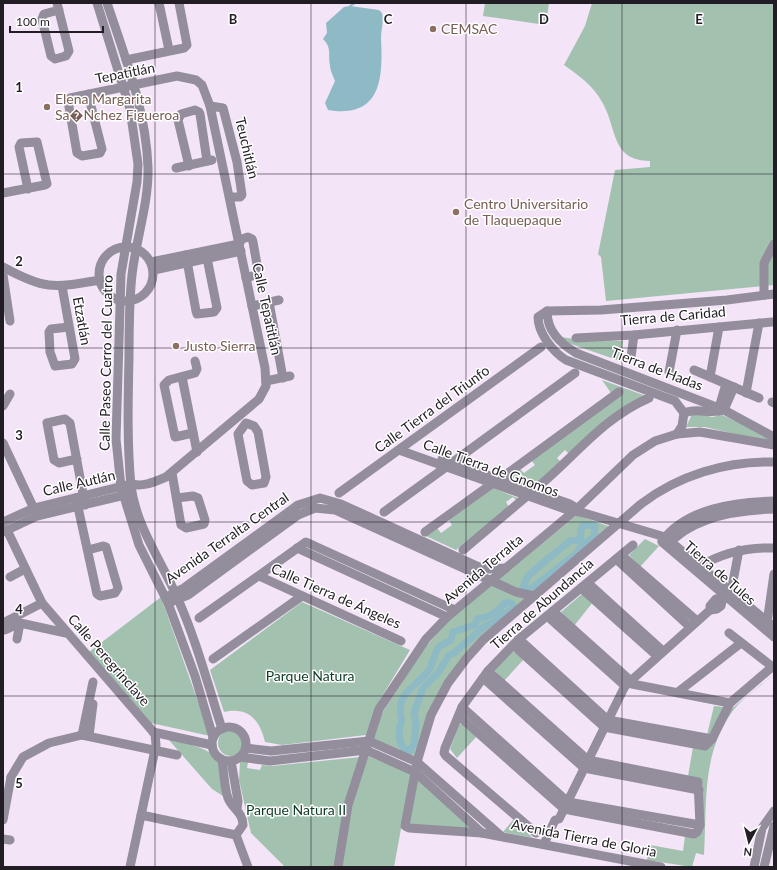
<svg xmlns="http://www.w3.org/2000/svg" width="777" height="870" font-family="Lato,sans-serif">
  <rect width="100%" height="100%" fill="#f4e4f8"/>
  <g fill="#a2c2af">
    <path d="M485,3H549L546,25L483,16Z"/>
    <path d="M592,3H774V285L606,301L601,257L598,254L615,170L650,167V161C610,160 618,129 602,102C594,86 578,75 564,65L585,26Z"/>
    <path d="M561,337L574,339L623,341L620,361L571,344Z"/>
    <path d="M602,380L646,396L569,454L565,450L557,458L561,462L533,488L519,483L520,478L515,476L513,481L507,478L520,469L524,473L535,465L531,460L611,393Z"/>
    <path d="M693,412L712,417L722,415L774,438V443L705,427H686Z"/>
    <path d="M493,488L520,499L517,501L513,497L506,502L509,507L456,550L426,536L437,528L441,533L452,525L449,520Z"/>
    <path d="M577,515L611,527L533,593L519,591L496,581Z"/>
    <path d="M645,539L659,546L640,567L629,555Z"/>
    <path d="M491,585L526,598L459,661L415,756L373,739L382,713L423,650L446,623Z"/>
    <path d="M582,594L593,602L574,626L561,612Z"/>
    <path d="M161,597L210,736L151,723L89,652Z"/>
    <path d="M302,602L410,650L378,703L366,735L282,745L265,742C260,721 249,706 224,712L210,670Z"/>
    <path d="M512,652H514L524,659L504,681L494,670Z"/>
    <path d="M773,675C761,686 741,699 732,712C701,755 707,806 704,855L696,853L692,867L647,860L650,845L683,851L685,836H699L701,833L703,785L702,782L688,776L693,747L703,749L729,711Z"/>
    <path d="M714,706L724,707L711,735H707Z"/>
    <path d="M462,723L477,736L457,758L450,749L459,725Z"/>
    <circle cx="231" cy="743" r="13"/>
    <path d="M168,739C185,744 209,746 219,762L223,796L212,789Z"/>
    <path d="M368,756L411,774L394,867H341L351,806Z"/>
    <path d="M360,757L334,867H285L251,833L239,780L240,762H248L247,768L260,770L262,765L272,766Z"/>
    <path d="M417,778L475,830L407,825Z"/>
    <path d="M513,820L533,838L503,832Z"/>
  </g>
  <path fill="#8ebac6" d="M350,6L379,10L382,13C384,22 381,29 381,38C383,77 382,119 328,110L325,103L335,81C333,76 330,70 330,65C328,54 332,48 323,39L327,33L326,23L344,7Z"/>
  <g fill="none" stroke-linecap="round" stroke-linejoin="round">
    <path stroke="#8ebac6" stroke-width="2" d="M350,6L355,3"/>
    <g stroke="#8ebac6" stroke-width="7">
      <path d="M583,525L595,526L594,537L581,546L577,553L532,588L527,589L523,587L528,576L550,557L570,541L580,540L581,530Z"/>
      <path d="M505,603H511L513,605L512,609L496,621L485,626L454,653L449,655L438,673L423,688L414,713L416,723L414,744L410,751L403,748C398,739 398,730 402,720C394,694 415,688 428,671C433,665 434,652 440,646C443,644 448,642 451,640L453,632L475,625L477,619C490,617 497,613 505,603Z"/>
    </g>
    <g stroke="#938d9c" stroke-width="9">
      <path d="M57,3L69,51L66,56L55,59L51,56L42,19L44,14L59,10"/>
      <path d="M97,3L130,109L138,164L137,182L121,274L116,439L121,487L139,545L168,603L195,676L213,737"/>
      <path d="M107,3C125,57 146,110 148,167C149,203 136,239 132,275C129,302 129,330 129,358C128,401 127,443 131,486C136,526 161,560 177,597C196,639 208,685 222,729"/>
      <path d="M159,3L169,50"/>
      <path d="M126,60L184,48L187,45L179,3"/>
      <path d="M210,106L223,108L237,162L242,195L240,197H230"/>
      <path d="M189,166L178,120L181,114L195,110L199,112L200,114L207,161"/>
      <path d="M176,168L212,160"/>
      <path d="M3,193L45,185L47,184L37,142L21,143L19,147L28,189"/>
      <circle cx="126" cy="274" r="27"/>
      <path d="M186,255L196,311L197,314L214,312L217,308L207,258"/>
      <path d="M151,262L239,244L242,239L248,237L252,239L253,242L258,270L255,275L246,278"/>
      <path d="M3,267C45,290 53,288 100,280"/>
      <path d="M154,270L241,251"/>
      <path d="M3,275L10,321"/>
      <path d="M62,286L75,359L72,364L55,366L50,352L49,332L51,329L69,327"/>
      <path d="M764,295V263L774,244"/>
      <path d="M269,302L283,378"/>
      <path d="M252,306L279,300"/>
      <path d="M547,311C547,331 560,343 576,353L724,410L774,437"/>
      <path d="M576,338L634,335L772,322"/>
      <path d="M631,357L634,335"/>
      <path d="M694,370L759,398"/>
      <path d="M669,372L677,330"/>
      <path d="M182,377L197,452"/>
      <path d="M710,377L719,327"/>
      <path d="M266,381L290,376"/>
      <path d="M746,393L759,323"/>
      <path d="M772,402L774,403"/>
      <path d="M3,406L10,394"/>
      <path d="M718,411L726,384"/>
      <path d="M684,413C698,407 709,415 724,410L734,387"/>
      <path d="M246,423L254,426L258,432L266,477L264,483L252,485L247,481L238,434Z"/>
      <path d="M193,433L175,437L164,385L169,380L195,373L197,369L195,361"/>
      <path d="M677,434L682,426L684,413L675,401L566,360C553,352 538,333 538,317L547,311L601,310L727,300L774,294"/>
      <path d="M3,443L36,513"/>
      <path d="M399,450L565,509L584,513L665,537L774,627"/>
      <path d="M77,459L59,463L54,460L47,423L65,419L70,423L85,505"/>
      <path d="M442,459L570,504L580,510"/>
      <path d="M453,462L575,373"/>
      <path d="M172,473L181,525L186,528L204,524L205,520L198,498L193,496L177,498"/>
      <path d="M500,479L619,392"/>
      <path d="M533,491C572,460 602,418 649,398"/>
      <path d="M339,493L541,347"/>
      <path d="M76,498L97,594L100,596L115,593L118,588L106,547L103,546L88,550"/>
      <path d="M384,512L446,467"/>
      <path d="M3,522L34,508L131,484C144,487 154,482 166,477L259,399L266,386L265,368L210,106L202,85L196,80L177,76L70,98L68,101L77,153L82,156L100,153L102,149L88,94"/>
      <path d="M7,530L42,603L155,734L156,745L130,867"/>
      <path d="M3,532L37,516L129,494"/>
      <path d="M425,532L493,483"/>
      <path d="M662,541C687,508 735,502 774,501"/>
      <path d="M662,542L774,637"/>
      <path d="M668,545C693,516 738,510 774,509"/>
      <path d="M297,548L447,617"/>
      <path d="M463,550L527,496"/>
      <path d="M621,555L697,621"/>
      <path d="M616,559L690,627"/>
      <path d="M700,566C724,552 747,547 774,548"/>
      <path d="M259,576L401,641"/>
      <path d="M10,577L25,569"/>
      <path d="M588,583L663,651"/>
      <path d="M581,588L657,656"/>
      <path d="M170,595L184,588L298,505L320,498L341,504L477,566L489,569L506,568"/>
      <path d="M173,601L188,595L298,515L315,508L335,510L516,592L534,596"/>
      <path d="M710,610L717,609L721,606L723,598L731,592L739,550"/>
      <path d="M553,611L630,680"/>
      <path d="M547,616L625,686"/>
      <path d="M199,618L306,542L455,610"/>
      <path d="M3,623L42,603"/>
      <path d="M767,623L774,574"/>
      <path d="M5,630L20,623L66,633"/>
      <path d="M729,633L774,668"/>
      <path d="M17,639L20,623"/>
      <path d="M519,639L608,720L712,739"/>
      <path d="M513,645L604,727L705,746L712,739L730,703L772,667"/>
      <path d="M213,659L302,596"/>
      <path d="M483,678L584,768L699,790"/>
      <path d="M627,683L730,703"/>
      <path d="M678,692L741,643"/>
      <path d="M462,707L568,802L700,825"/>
      <path d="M459,716L564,809L694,834L697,832L700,825L698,782L588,760L488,671"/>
      <circle cx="229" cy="744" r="17"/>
      <path d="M153,732L212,745"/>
      <path d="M82,735L93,682"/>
      <path d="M89,736L93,704"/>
      <path d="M246,748L271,751L369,741L417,762L501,836"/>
      <path d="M240,757L270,761L366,750L415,772L482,833"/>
      <path d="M222,760C224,772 224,787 228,798C232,809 243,812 243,825L236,835"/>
      <path d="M231,761L238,801L237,809"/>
      <path d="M11,777L23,757L49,743L82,735L177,755"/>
      <path d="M141,815L236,835"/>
      <path d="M3,820L11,777"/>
      <path d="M536,833L446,756L444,753L445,748L462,707L488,671L519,639L633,545"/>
      <path d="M236,835L248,867"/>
      <path d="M3,839L10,840"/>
      <path d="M544,844L555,820L559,819L625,686L710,610V606L716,599L723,598"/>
      <path d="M338,867L348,805L379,709L426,639L447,617L578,508L633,455L655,441L677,434L700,432L774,445"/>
      <path d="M661,867L482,833L409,828L405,826L417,762L431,715L448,683L466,659L483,640L641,504C679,475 726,461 774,462"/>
      <path d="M754,867L762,828L774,811"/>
      <path d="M764,867L774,826"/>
    </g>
  </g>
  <path fill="none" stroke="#221c24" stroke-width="1" stroke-opacity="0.55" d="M155,3V867M311,3V867M466,3V867M622,3V867M3,174H774M3,348H774M3,522H774M3,696H774"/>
  <g fill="#8d6e63" stroke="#fff" stroke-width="1.5">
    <circle cx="433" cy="29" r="4"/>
    <circle cx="47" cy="107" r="4"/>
    <circle cx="456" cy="212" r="4"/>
    <circle cx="176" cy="346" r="4"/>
  </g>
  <g text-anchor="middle" stroke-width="3" stroke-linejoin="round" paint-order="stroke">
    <g font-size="14" fill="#785e54" stroke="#fff" text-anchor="start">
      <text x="441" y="34">CEMSAC</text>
      <text x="55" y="104">Elena Margarita<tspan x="55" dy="16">Sa�Nchez Figueroa</tspan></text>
      <text x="464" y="209">Centro Universitario<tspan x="464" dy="16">de Tlaquepaque</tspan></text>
      <text x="184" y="351">Justo Sierra</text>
    </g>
    <g font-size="14" fill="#221c24" stroke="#fff">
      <text transform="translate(125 73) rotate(-11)" y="5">Tepatitlán</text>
      <text transform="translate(247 148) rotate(77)" y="5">Teuchitlán</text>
      <text transform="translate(267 309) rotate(78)" y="5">Calle Tepatitlán</text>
      <text transform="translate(673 316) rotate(-5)" y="5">Tierra de Caridad</text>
      <text transform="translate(82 321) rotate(80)" y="5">Etzatlán</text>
      <text transform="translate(106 363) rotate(-89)" y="5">Calle Paseo Cerro del Cuatro</text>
      <text transform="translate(657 369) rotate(21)" y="5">Tierra de Hadas</text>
      <text transform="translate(432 409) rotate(-36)" y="5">Calle Tierra del Triunfo</text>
      <text transform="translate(491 468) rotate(20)" y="5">Calle Tierra de Gnomos</text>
      <text transform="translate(79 483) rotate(-13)" y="5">Calle Autlán</text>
      <text transform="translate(227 538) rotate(-35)" y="5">Avenida Terralta Central</text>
      <text transform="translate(483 569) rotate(-40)" y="5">Avenida Terralta</text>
      <text transform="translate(720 573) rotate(41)" y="5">Tierra de Tules</text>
      <text transform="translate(336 596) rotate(24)" y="5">Calle Tierra de Ángeles</text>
      <text transform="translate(542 604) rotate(-41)" y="5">Tierra de Abundancia</text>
      <text transform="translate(109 660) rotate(49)" y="5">Calle Peregrinclave</text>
      <text transform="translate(584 838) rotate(11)" y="5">Avenida Tierra de Gloria</text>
    </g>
    <g font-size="14" fill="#0b3a25" stroke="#fff">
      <text x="310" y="681">Parque Natura</text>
      <text x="296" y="815">Parque Natura II</text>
    </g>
  </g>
  <g font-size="13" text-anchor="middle" font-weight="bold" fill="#221c24" stroke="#fff" stroke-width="3" stroke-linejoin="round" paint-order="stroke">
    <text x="233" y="24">B</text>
    <text x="388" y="24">C</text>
    <text x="544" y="24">D</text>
    <text x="699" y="24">E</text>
    <text x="19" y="92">1</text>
    <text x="19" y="266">2</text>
    <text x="19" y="440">3</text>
    <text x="19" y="614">4</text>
    <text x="19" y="788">5</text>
  </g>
  <rect width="777" height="870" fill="none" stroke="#221c24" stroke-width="8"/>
  <g transform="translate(749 842) rotate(187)" stroke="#ffffff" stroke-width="3" paint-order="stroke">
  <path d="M0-3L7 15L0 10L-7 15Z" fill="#221c24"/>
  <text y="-6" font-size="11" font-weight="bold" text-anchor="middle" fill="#221c24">N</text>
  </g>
  <path d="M10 26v6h93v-6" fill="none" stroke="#221c24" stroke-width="2"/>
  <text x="16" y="26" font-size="12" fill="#221c24" stroke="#ffffff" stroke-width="3" paint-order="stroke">100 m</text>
</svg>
